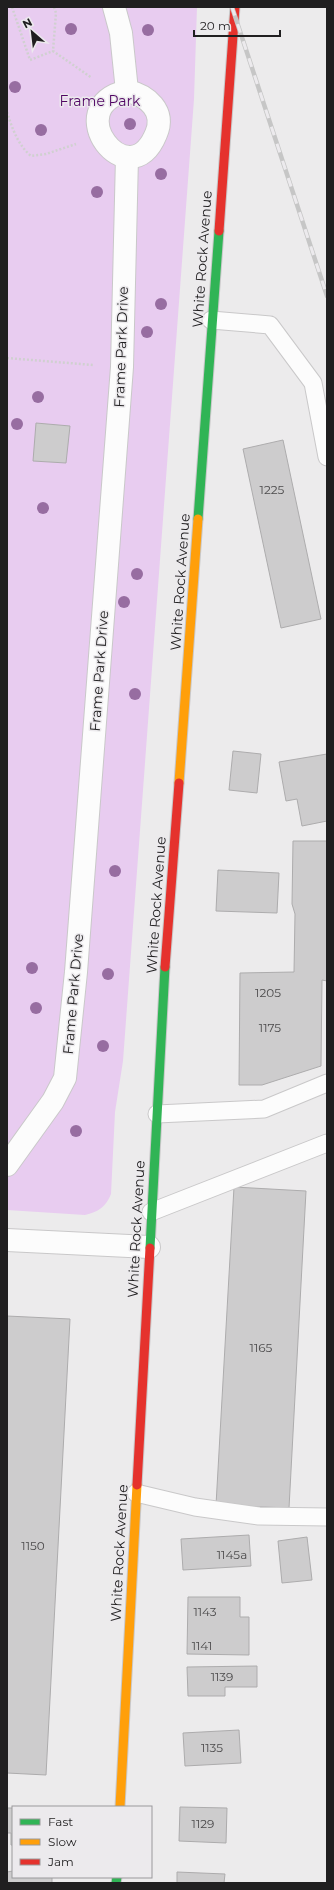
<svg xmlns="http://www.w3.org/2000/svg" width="334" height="1890" font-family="Montserrat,sans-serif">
  <rect width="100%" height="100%" fill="#ecebec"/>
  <path fill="#e8ccf0" d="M7,7H197L194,99L123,1061L115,1112L111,1194C106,1207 98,1212 85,1215L7,1210Z"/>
  <g fill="#cdcccd" stroke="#adacad">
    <path d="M36,423L70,426L66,463L33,461Z"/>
    <path d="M283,440L321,619L281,628L243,449Z"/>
    <path d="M233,751L261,754L257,793L229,790Z"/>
    <path d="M327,754V821L302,826L297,799L286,801L279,762Z"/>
    <path d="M293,841H327V981L322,980L321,1066L262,1085H239L240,973L294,972L295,914L292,904Z"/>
    <path d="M218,870L279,873L277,913L216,911Z"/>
    <path d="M234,1187L306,1191L289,1508L216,1505Z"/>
    <path d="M7,1316L70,1319L46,1775L7,1773Z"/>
    <path d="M249,1535L251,1566L183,1570L181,1539Z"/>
    <path d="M307,1537L312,1580L282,1583L278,1541Z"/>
    <path d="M188,1597H240V1617H249V1655L187,1654Z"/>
    <path d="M257,1666V1687H225V1696H188L187,1667Z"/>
    <path d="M239,1730L241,1763L185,1766L183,1733Z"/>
    <path d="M180,1807L227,1808L226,1843L179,1841Z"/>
    <path d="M7,1808H13V1845H11V1833H7Z"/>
    <path d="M13,1871V1877H52V1883H7V1872Z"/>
    <path d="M177,1872L225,1874L224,1883H177Z"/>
  </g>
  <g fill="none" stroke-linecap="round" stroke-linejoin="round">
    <defs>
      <g id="lane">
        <path d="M211,320L270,325L313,383L327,457"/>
        <path d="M157,1114L264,1109L327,1083"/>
        <path d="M151,1212L327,1143"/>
        <path d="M136,1493L195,1507L259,1516L327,1517"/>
      </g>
      <g id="street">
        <path d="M114,7L121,33L127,91"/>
        <path d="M127,91C147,95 166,111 156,134C129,199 58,107 127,91Z"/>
        <path d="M7,1165L53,1101L65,1078L76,972L122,367L127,157"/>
        <path d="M7,1240L149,1247"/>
      </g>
      <g id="fast">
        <path d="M198,519L219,231"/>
        <path d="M150,1248L165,967"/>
        <path d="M116,1883L117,1877"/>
      </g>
      <g id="slow">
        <path d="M179,783L198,519"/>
        <path d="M120,1807L137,1485"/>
      </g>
      <g id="jam">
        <path d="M219,231L235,7"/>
        <path d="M165,967L179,783"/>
        <path d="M137,1485L150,1248"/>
      </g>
    </defs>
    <use href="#lane" stroke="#c9c8c9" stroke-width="19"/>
    <use href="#street" stroke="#c9c8c9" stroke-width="24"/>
    <use href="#fast" stroke="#c9c8c9" stroke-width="11"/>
    <use href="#slow" stroke="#c9c8c9" stroke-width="11"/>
    <use href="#jam" stroke="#c9c8c9" stroke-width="11"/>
    <g stroke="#d0d0d0" stroke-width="2.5" stroke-dasharray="2 2" stroke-linecap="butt">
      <path d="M12,7L30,60L53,51"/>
      <path d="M54,7L56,13L53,51L92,78"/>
      <path d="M7,112C12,128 18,145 31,156L46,154L76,144"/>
      <path d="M7,358L93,365"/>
    </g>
    <use href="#lane" stroke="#fcfcfc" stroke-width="17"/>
    <use href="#street" stroke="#fcfcfc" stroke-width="22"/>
    <use href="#fast" stroke="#30b455" stroke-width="9"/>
    <use href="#slow" stroke="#ff9f0a" stroke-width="9"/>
    <use href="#jam" stroke="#e5322d" stroke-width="9"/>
    <defs>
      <path id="rail" d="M232,7L327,296"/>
    </defs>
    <use href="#rail" stroke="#c6c6c6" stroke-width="4.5"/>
    <use href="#rail" stroke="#eceaed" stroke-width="3" stroke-dasharray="9" stroke-linecap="butt"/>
  </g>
  <g fill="#976da1">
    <circle cx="71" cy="29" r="6"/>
    <circle cx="148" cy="30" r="6"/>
    <circle cx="15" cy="87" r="6"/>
    <circle cx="130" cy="124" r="6"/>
    <circle cx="41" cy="130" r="6"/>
    <circle cx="161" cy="174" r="6"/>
    <circle cx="97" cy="192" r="6"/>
    <circle cx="161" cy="304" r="6"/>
    <circle cx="147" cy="332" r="6"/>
    <circle cx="38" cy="397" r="6"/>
    <circle cx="17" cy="424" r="6"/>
    <circle cx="43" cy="508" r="6"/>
    <circle cx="137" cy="574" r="6"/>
    <circle cx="124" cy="602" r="6"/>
    <circle cx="135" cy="694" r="6"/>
    <circle cx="115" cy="871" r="6"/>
    <circle cx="32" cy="968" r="6"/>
    <circle cx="108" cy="974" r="6"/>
    <circle cx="36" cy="1008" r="6"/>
    <circle cx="103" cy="1046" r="6"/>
    <circle cx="76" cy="1131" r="6"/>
  </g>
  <g text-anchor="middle" stroke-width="3" stroke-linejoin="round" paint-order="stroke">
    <g font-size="12" fill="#4b4a4b">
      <text x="272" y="494">1225</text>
      <text x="268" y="997">1205</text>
      <text x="270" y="1032">1175</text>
      <text x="261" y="1352">1165</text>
      <text x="33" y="1550">1150</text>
      <text x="232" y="1559">1145a</text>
      <text x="205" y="1616">1143</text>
      <text x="202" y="1650">1141</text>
      <text x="222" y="1681">1139</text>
      <text x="212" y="1752">1135</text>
      <text x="203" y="1828">1129</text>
    </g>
    <g font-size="14" fill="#510664" stroke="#eceaed">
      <text x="100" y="106">Frame Park</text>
    </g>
    <g font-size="14" fill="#201f20" stroke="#eceaed">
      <text transform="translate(202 259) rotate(-86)" y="5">White Rock Avenue</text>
      <text transform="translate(121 347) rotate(-88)" y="5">Frame Park Drive</text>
      <text transform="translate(180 582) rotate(-86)" y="5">White Rock Avenue</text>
      <text transform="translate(99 671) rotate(-86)" y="5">Frame Park Drive</text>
      <text transform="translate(156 905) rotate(-86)" y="5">White Rock Avenue</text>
      <text transform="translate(73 994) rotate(-85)" y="5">Frame Park Drive</text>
      <text transform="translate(136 1229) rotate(-87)" y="5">White Rock Avenue</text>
      <text transform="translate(119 1553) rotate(-87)" y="5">White Rock Avenue</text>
    </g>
  </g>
  <rect width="334" height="1890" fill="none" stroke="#201f20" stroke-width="16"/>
  <rect x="12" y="1806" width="140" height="72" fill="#eceaed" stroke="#9a999b"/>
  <rect x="20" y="1819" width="20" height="6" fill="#30b455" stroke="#9a999b"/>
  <text x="48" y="1826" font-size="12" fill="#201f20">Fast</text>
  <rect x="20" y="1839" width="20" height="6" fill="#ff9f0a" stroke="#9a999b"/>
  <text x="48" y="1846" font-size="12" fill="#201f20">Slow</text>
  <rect x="20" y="1859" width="20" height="6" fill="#e5322d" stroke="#9a999b"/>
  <text x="48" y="1866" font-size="12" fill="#201f20">Jam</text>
  <g transform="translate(32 32) rotate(332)" stroke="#eceaed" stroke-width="3" paint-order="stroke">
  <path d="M0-3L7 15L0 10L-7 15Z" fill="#201f20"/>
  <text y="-6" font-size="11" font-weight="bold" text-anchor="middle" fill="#201f20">N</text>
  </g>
  <path d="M194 30v6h86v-6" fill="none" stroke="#201f20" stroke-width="2"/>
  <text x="200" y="30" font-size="12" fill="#201f20" stroke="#eceaed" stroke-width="3" paint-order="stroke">20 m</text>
</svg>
